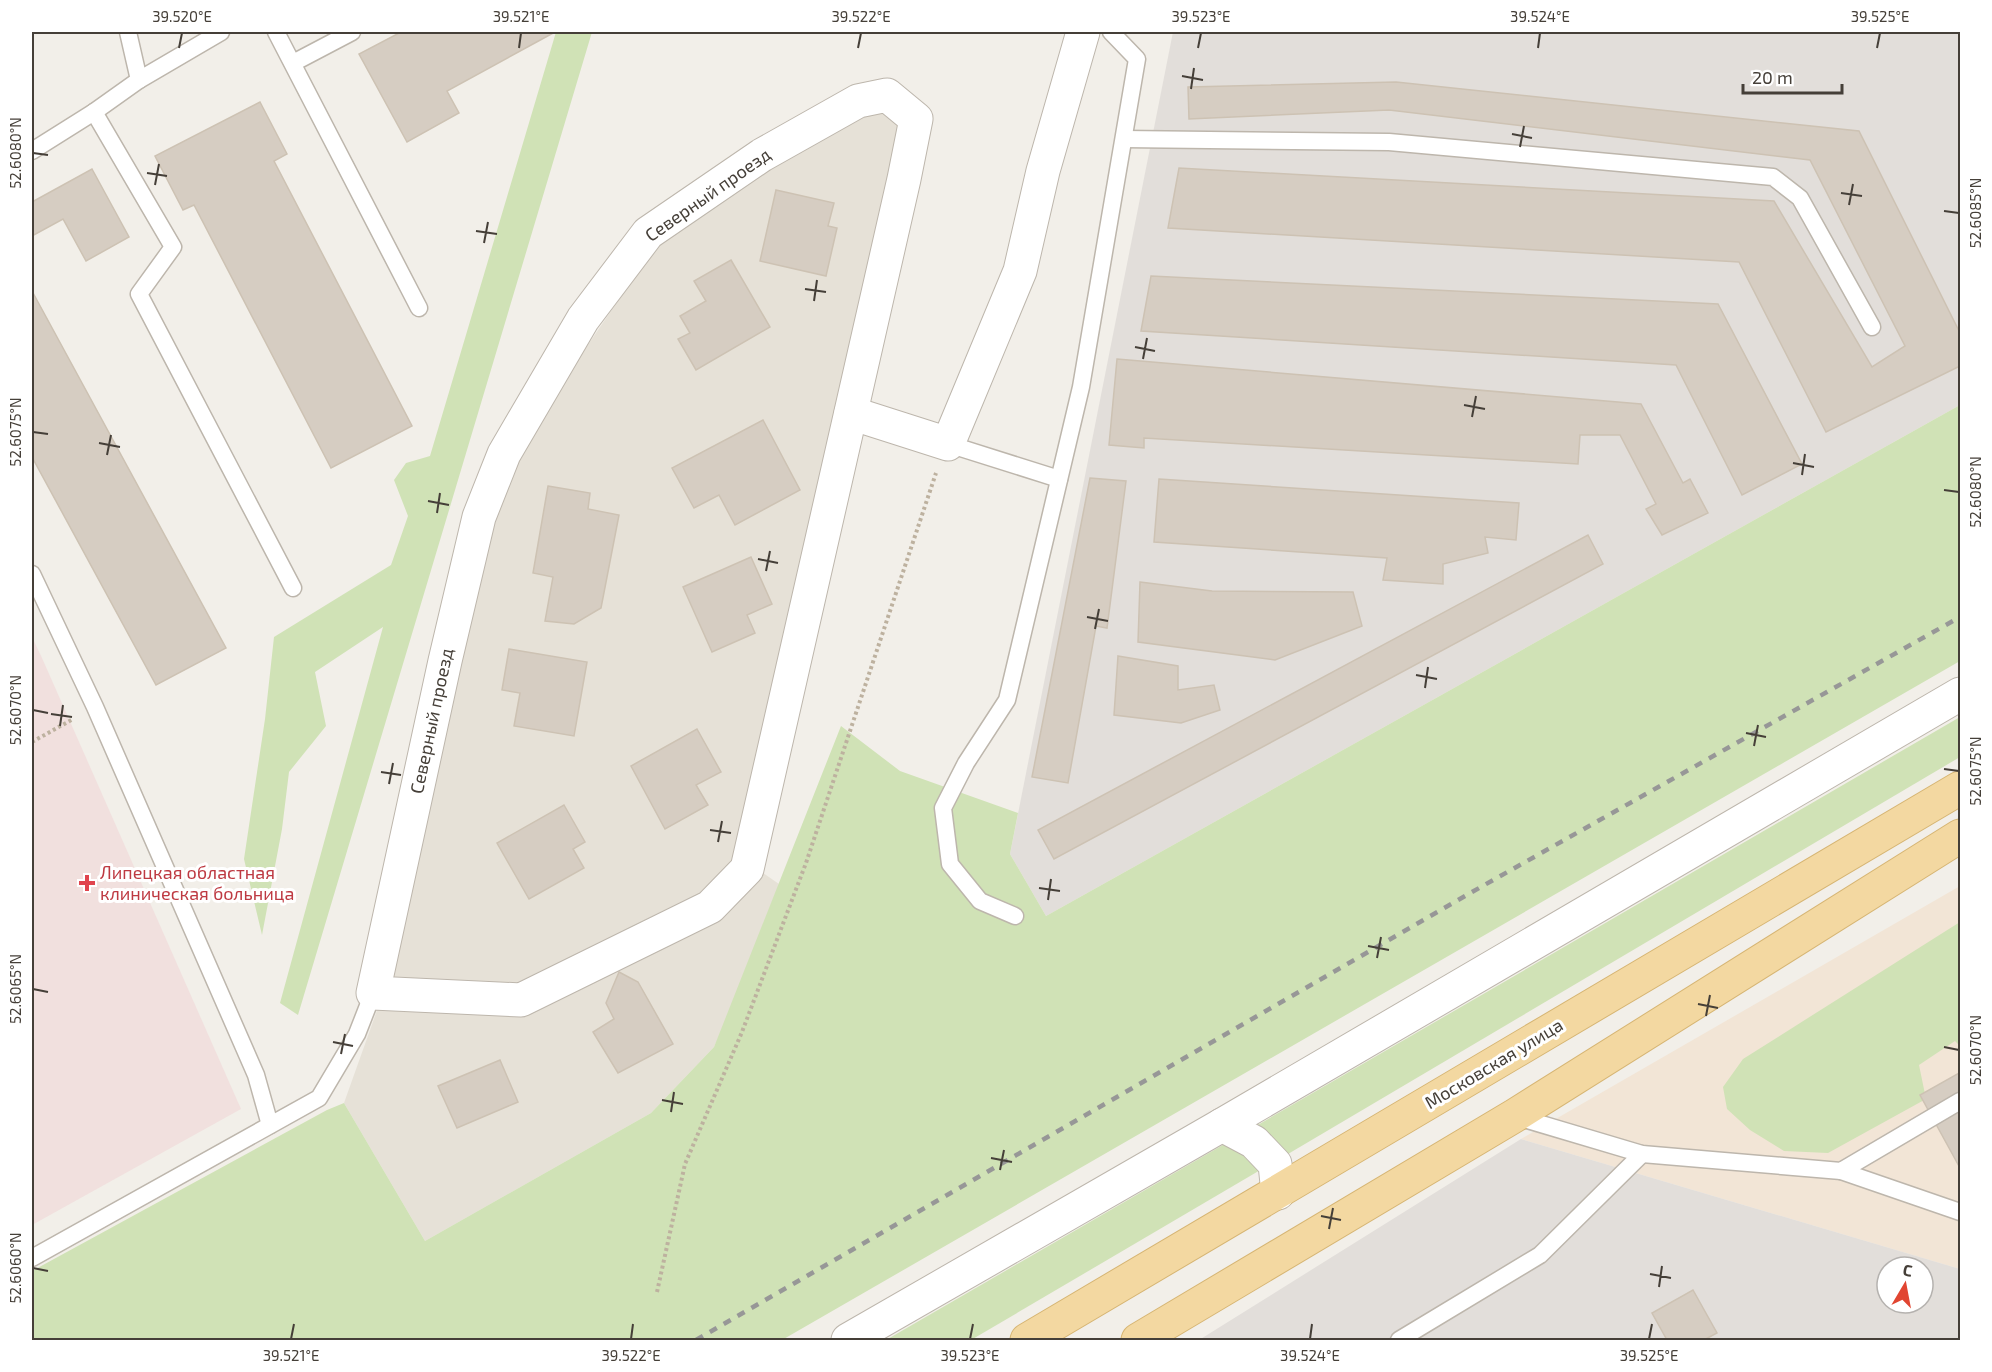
<svg xmlns="http://www.w3.org/2000/svg" width="1992" height="1372" font-family="'Exo 2',sans-serif">
  <rect width="100%" height="100%" fill="#f2efe9"/>
  <path fill="#e6e1d7" d="M879,104L909,127L740,857L779,884L723,1027L714,1047L651,1113L425,1241L344,1103L390,974L504,468L611,311L668,233L822,128Z"/>
  <path fill="#f2e5d6" d="M1960,886V1269L1521,1139Z"/>
  <g fill="#e2deda" fill-rule="evenodd">
    <path d="M1173,32H1960V405L1046,916L1010,854Z"/>
    <path d="M1521,1139L1960,1269V1340H1199ZM1887,1267H1923V1303H1887Z"/>
  </g>
  <path fill="#f1e0de" d="M32,637L42,658L241,1109L32,1225Z"/>
  <g fill="#d0e2b6">
    <path d="M556,32H592L298,1015L280,1003L383,627L315,672L326,726L289,772L282,829L262,935L244,859L265,719L274,637L391,565L408,516L394,480L406,463L430,456Z"/>
    <path d="M1960,405V661L782,1340H32V1271L327,1110L344,1103L425,1241L651,1113L714,1047L841,726L900,771L1018,813L1010,854L1046,916Z"/>
    <path d="M1960,717V757L1288,1154L1256,1126Z"/>
    <path d="M1960,922V1046L1955,1041L1919,1065L1926,1099L1828,1153L1784,1151L1750,1130L1727,1109L1723,1087L1743,1059Z"/>
    <path d="M1228,1142L1262,1169L971,1340H886Z"/>
  </g>
  <g fill="#d6cdc2" stroke="#cdc2b3" stroke-width="1.5">
    <path d="M401,32H555L447,91L459,113L407,142L359,54Z"/>
    <path d="M1396,82L1859,131L1960,333V366L1826,432L1739,262L1168,228L1179,168L1774,201L1872,367L1905,346L1810,160L1389,110L1189,119L1188,87Z"/>
    <path d="M260,102L287,154L274,161L412,426L331,468L194,205L183,210L155,156Z"/>
    <path d="M92,169L129,237L86,261L63,219L32,236V202Z"/>
    <path d="M776,190L834,203L828,226L837,228L826,276L760,261Z"/>
    <path d="M731,260L770,327L696,370L678,339L690,333L680,316L706,301L694,281Z"/>
    <path d="M1151,276L1718,304L1802,464L1742,495L1676,365L1141,331Z"/>
    <path d="M32,291L226,648L156,685L32,457Z"/>
    <path d="M1117,359L1641,404L1683,483L1690,479L1708,513L1662,535L1646,509L1656,504L1620,435H1580L1578,464L1144,438V448L1109,445Z"/>
    <path d="M763,420L800,490L735,525L719,495L694,508L672,468Z"/>
    <path d="M1090,478L1126,481L1107,628L1096,626L1068,783L1032,777Z"/>
    <path d="M1159,479L1519,503L1516,540L1485,537L1488,553L1443,564V584L1383,580L1387,558L1154,542Z"/>
    <path d="M548,486L590,493L588,509L619,515L601,608L574,624L545,621L553,577L533,573Z"/>
    <path d="M1588,535L1603,564L1054,859L1038,830Z"/>
    <path d="M751,557L772,604L747,615L755,633L712,652L683,587Z"/>
    <path d="M1140,582L1212,591L1353,592L1362,626L1275,660L1138,642Z"/>
    <path d="M509,649L587,662L574,736L514,726L520,693L502,690Z"/>
    <path d="M1118,656L1178,666V690L1214,685L1220,710L1181,723L1114,715Z"/>
    <path d="M697,729L721,772L696,785L708,805L665,829L631,766Z"/>
    <path d="M564,805L585,842L573,849L584,868L529,899L497,843Z"/>
    <path d="M619,972L638,982L673,1044L618,1073L593,1032L614,1019L606,1003Z"/>
    <path d="M500,1060L518,1102L457,1128L438,1086Z"/>
    <path d="M1959,1073L1960,1076V1168L1920,1095Z"/>
    <path d="M1693,1290L1717,1333L1704,1340H1667L1652,1313Z"/>
  </g>
  <g fill="none" stroke-linecap="round" stroke-linejoin="round">
    <defs>
      <g id="lane">
        <path d="M128,32L139,80"/>
        <path d="M276,32L419,308"/>
        <path d="M293,63L352,32"/>
        <path d="M94,112L173,247L139,294L293,588"/>
        <path d="M1124,139L1389,142L1773,177L1800,198L1872,327"/>
        <path d="M32,151L94,112L139,80L221,32"/>
        <path d="M948,444L1059,479"/>
        <path d="M32,574L95,707L256,1075L270,1125"/>
        <path d="M1015,916L980,901L950,864L943,808L966,763L1007,700L1081,387L1137,59L1111,32"/>
        <path d="M1514,1116L1642,1154L1841,1171L1960,1101"/>
        <path d="M1841,1171L1960,1212"/>
        <path d="M32,1258L319,1098L357,1034L373,993"/>
        <path d="M1399,1340L1540,1255L1642,1154"/>
      </g>
      <g id="street">
        <path d="M887,95L916,119L904,179L747,869L710,907L521,1000L373,993L445,661L479,517L504,454L583,319L648,233L762,155L858,101Z"/>
        <path d="M851,413L948,444L1020,271L1043,171L1083,32"/>
        <path d="M1222,1125L1254,1142L1275,1164L1278,1193"/>
        <path d="M848,1340L1222,1125L1960,694"/>
      </g>
      <g id="primary">
        <path d="M1027,1340L1960,788"/>
        <path d="M1138,1340L1514,1116L1960,836"/>
      </g>
    </defs>
    <use href="#lane" stroke="#bdb6ac" stroke-width="19"/>
    <use href="#street" stroke="#bdb6ac" stroke-width="35"/>
    <use href="#primary" stroke="#d6b573" stroke-width="35"/>
    <g stroke="#bdb19f" stroke-width="4" stroke-dasharray="3 3" stroke-linecap="butt">
      <path d="M32,742L73,719"/>
      <path d="M657,1292L685,1164L742,1032L806,863L936,473"/>
    </g>
    <use href="#lane" stroke="#fff" stroke-width="16"/>
    <use href="#street" stroke="#fff" stroke-width="33"/>
    <use href="#primary" stroke="#f3d8a1" stroke-width="33"/>
    <path stroke="#979797" stroke-width="4.5" stroke-dasharray="8 8" stroke-linecap="butt" d="M696,1340L1472,892L1960,617"/>
  </g>
  <path fill="none" stroke="#453f38" stroke-width="2" d="M179,48L182,33M519,48L521,33M858,48L861,33M1198,48L1201,33M1538,48L1540,33M1877,48L1880,33M1182,76L1203,80M1191,89L1194,68M1512,134L1532,138M1520,147L1524,126M33,153L48,155M147,173L167,176M155,185L159,164M1841,193L1862,196M1849,205L1853,184M1944,211L1959,213M476,231L497,234M484,243L488,222M805,289L826,292M814,301L817,280M1135,347L1155,351M1143,359L1147,338M1464,405L1485,409M1472,417L1476,396M33,432L48,434M99,443L120,447M107,455L111,435M1793,463L1814,467M1802,475L1805,454M1944,490L1959,492M428,501L449,505M437,513L440,493M758,559L778,563M766,571L770,551M1087,617L1108,621M1095,629L1099,609M1416,675L1437,679M1425,688L1428,667M33,710L48,713M51,714L72,717M60,726L63,705M1746,733L1766,737M1754,746L1758,725M1944,769L1959,771M381,772L401,775M389,784L393,763M710,830L731,833M718,842L722,821M1039,888L1060,891M1048,900L1051,879M1368,946L1389,950M1377,958L1381,937M33,989L48,992M1698,1004L1718,1008M1706,1016L1710,995M333,1042L353,1046M1944,1047L1959,1050M341,1054L345,1034M662,1100L683,1104M671,1112L674,1092M991,1158L1012,1162M1000,1170L1004,1150M1321,1216L1341,1220M1329,1229L1333,1208M33,1268L48,1271M1650,1274L1671,1278M1659,1287L1662,1266M291,1339L294,1324M631,1339L633,1324M970,1339L973,1324M1310,1339L1312,1324M1649,1339L1652,1324"/>
  <path fill="#e0444e" stroke="#fff" stroke-width="2" d="M84 874h6v6h6v6h-6v6h-6v-6h-6v-6h6z"/>
  <g text-anchor="middle" stroke-width="6" stroke-linejoin="round" paint-order="stroke">
    <g font-size="18" fill="#453f38" stroke="#fff">
      <text transform="translate(708 195) rotate(-35)" y="6">Северный проезд</text>
      <text transform="translate(432 721) rotate(-78)" y="6">Северный проезд</text>
      <text transform="translate(1494 1064) rotate(-31)" y="6">Московская улица</text>
    </g>
    <g font-size="18" fill="#be3a42" stroke="#fff" text-anchor="start">
      <text x="100" y="879">Липецкая областная<tspan x="100" dy="21">клиническая больница</tspan></text>
    </g>
  </g>
  <rect width="1992" height="1372" fill="none" stroke="#ffffff" stroke-width="66"/>
  <g transform="translate(1905 1285) rotate(10)"><circle r="28" fill="#ffffff" stroke="#b5b2af" stroke-width="1.5"/>
  <path d="M0-4.5L10 22L0 15L-10 22Z" fill="#e14531"/>
  <text y="-9" font-size="16" font-weight="bold" text-anchor="middle" fill="#453f38">С</text>
  </g>
  <path d="M1743 84v9h99v-9" fill="none" stroke="#453f38" stroke-width="3"/>
  <text x="1752" y="84" font-size="18" fill="#453f38" stroke="#ffffff" stroke-width="4.5" paint-order="stroke">20 m</text>
  <rect x="33" y="33" width="1926" height="1306" fill="none" stroke="#453f38" stroke-width="2"/>
  <g font-size="15" text-anchor="middle" fill="#453f38">
    <text x="182" y="22">39.520°E</text>
    <text x="521" y="22">39.521°E</text>
    <text x="861" y="22">39.522°E</text>
    <text x="1201" y="22">39.523°E</text>
    <text x="1540" y="22">39.524°E</text>
    <text x="1880" y="22">39.525°E</text>
    <text transform="translate(16 153) rotate(-90)" y="5">52.6080°N</text>
    <text transform="translate(1976 213) rotate(-90)" y="5">52.6085°N</text>
    <text transform="translate(16 432) rotate(-90)" y="5">52.6075°N</text>
    <text transform="translate(1976 492) rotate(-90)" y="5">52.6080°N</text>
    <text transform="translate(16 710) rotate(-90)" y="5">52.6070°N</text>
    <text transform="translate(1976 771) rotate(-90)" y="5">52.6075°N</text>
    <text transform="translate(16 989) rotate(-90)" y="5">52.6065°N</text>
    <text transform="translate(1976 1050) rotate(-90)" y="5">52.6070°N</text>
    <text transform="translate(16 1268) rotate(-90)" y="5">52.6060°N</text>
    <text x="291" y="1361">39.521°E</text>
    <text x="631" y="1361">39.522°E</text>
    <text x="970" y="1361">39.523°E</text>
    <text x="1310" y="1361">39.524°E</text>
    <text x="1649" y="1361">39.525°E</text>
  </g>
</svg>
